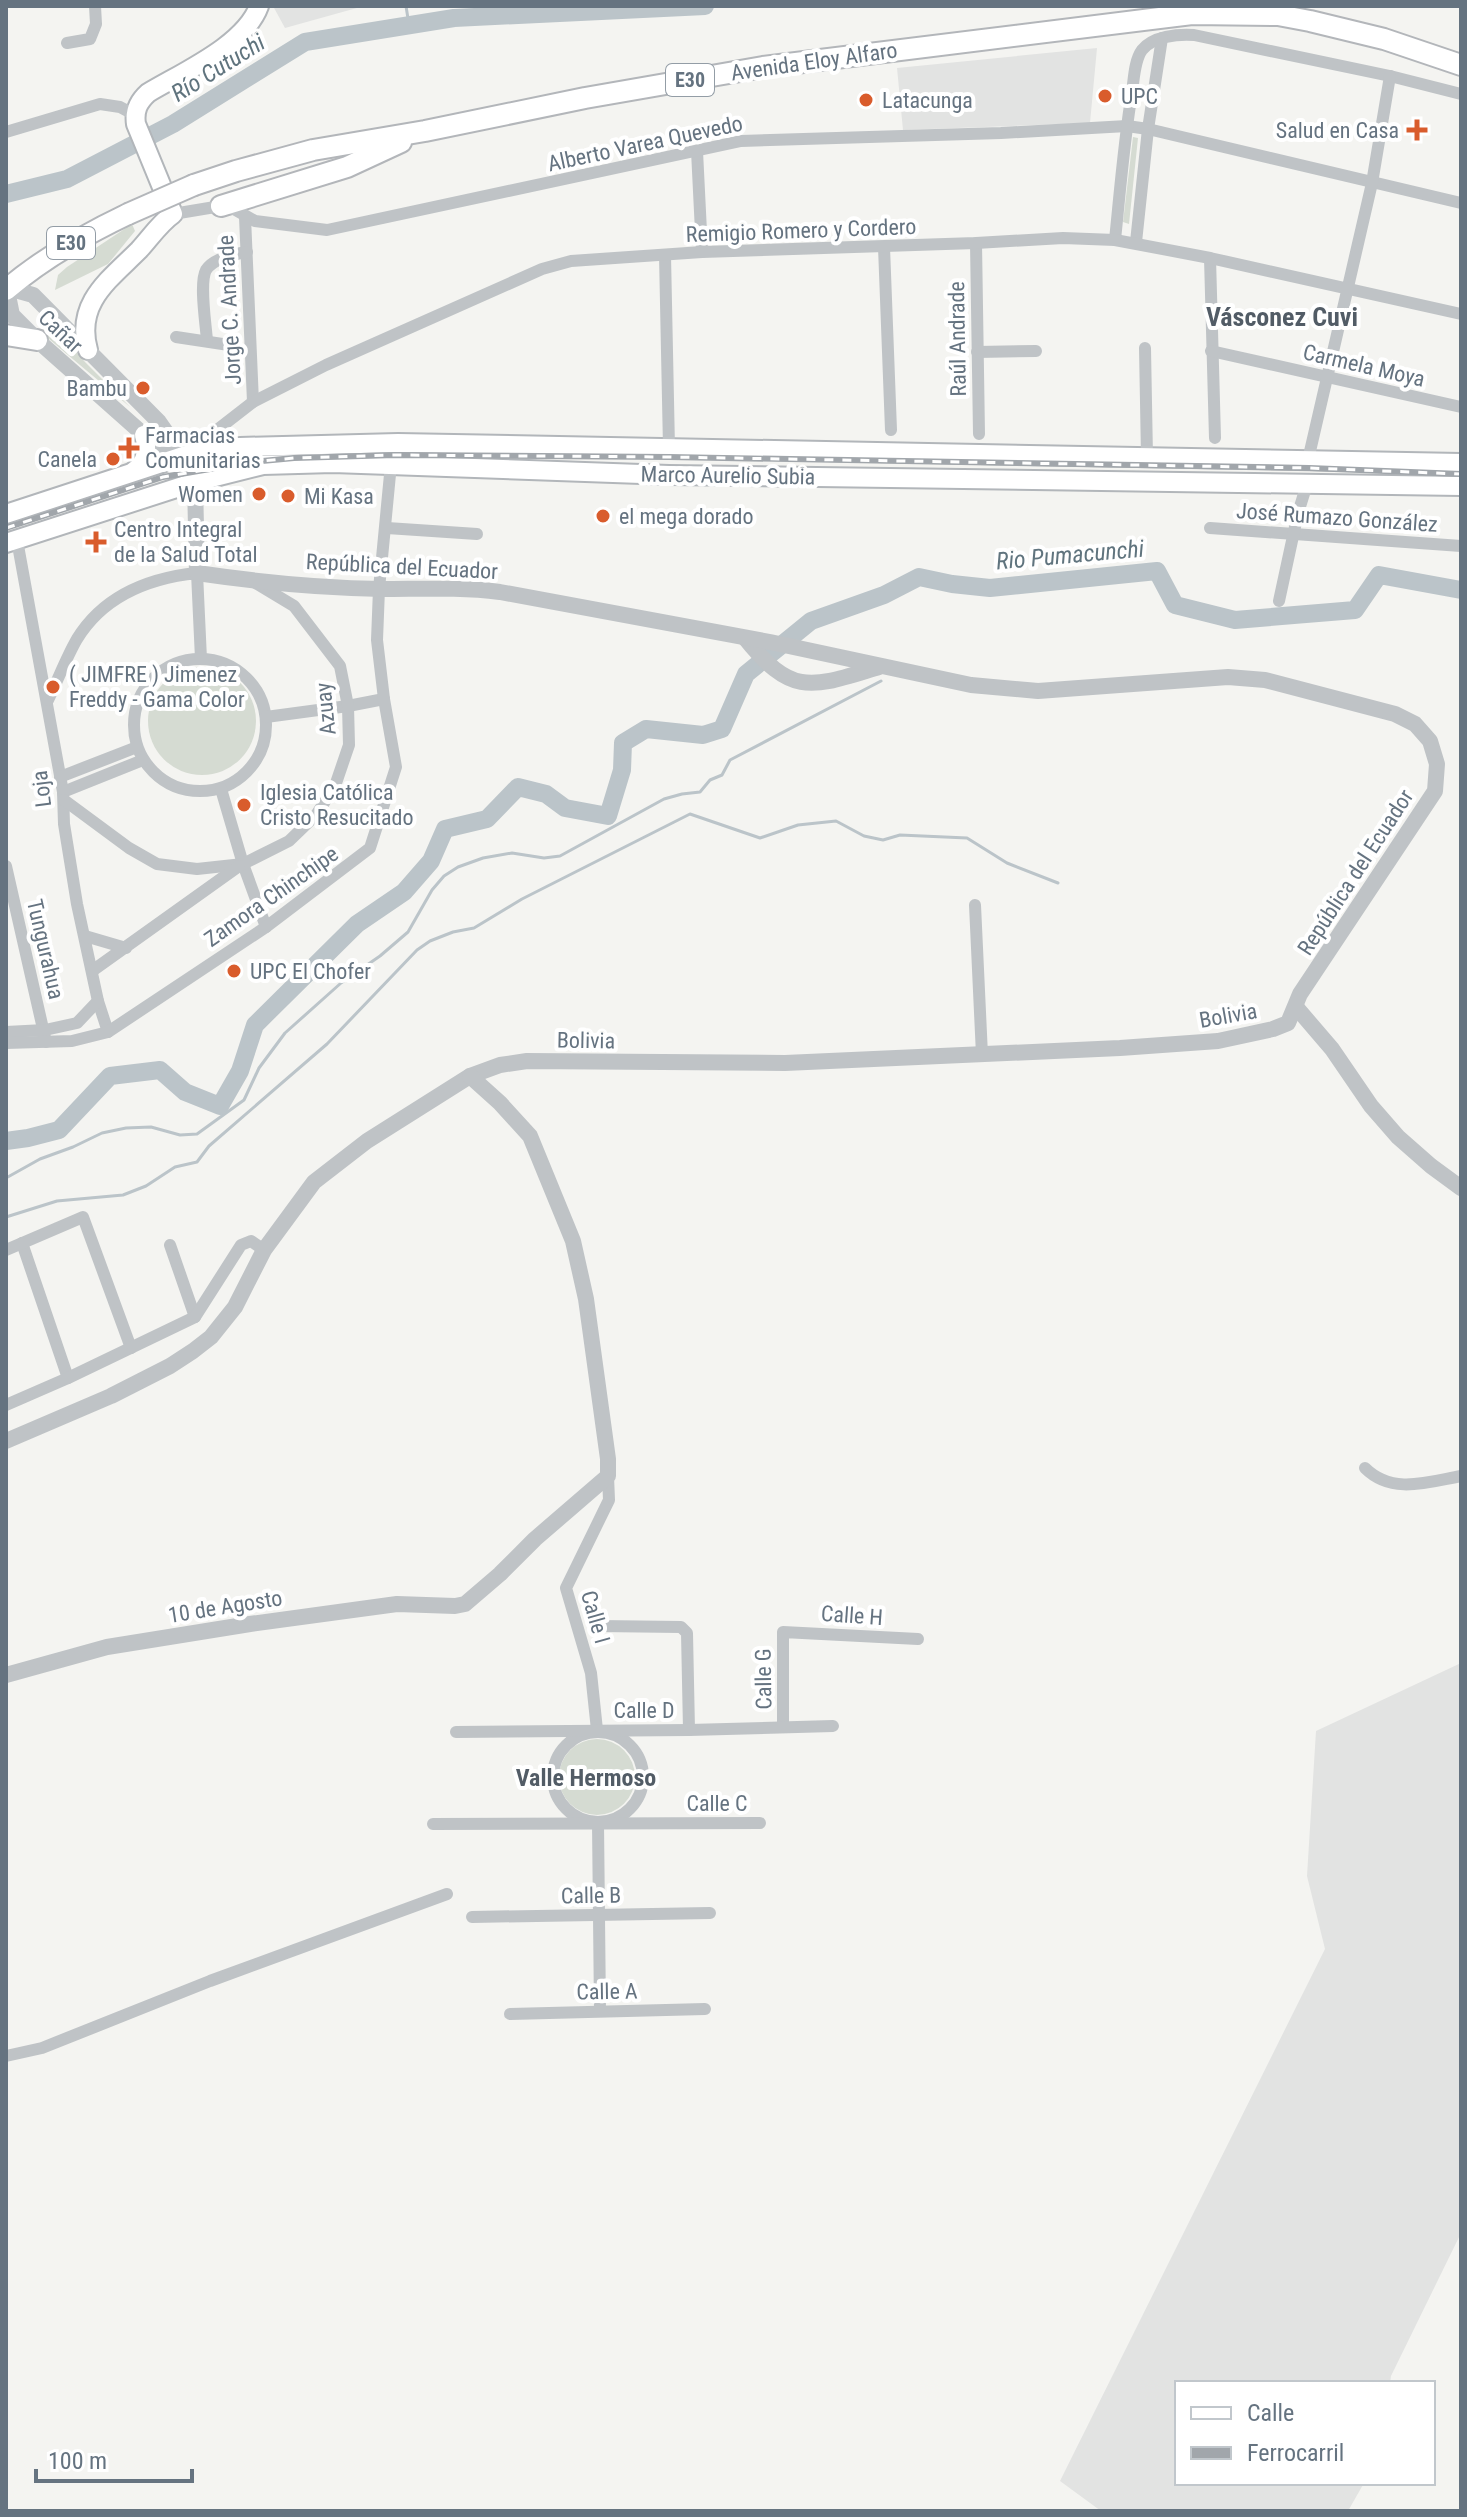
<svg xmlns="http://www.w3.org/2000/svg" width="1467" height="2517" font-family="'Roboto Condensed',sans-serif">
  <rect width="100%" height="100%" fill="#f4f4f1"/>
  <g fill="#e2e3e2">
    <path d="M273,6H364L285,28Z"/>
    <path d="M1097,48L1090,123L903,130L897,68Z"/>
    <path d="M1461,1663V2233L1391,2376L1390,2383H1177V2483H1364L1348,2511H1101L1060,2481L1325,1949L1307,1876L1316,1731Z"/>
  </g>
  <g fill="#d5dbd2">
    <path d="M1133,137L1138,138L1129,224L1123,222Z"/>
    <path d="M132,224L135,231L108,264L55,290L58,275L67,267Z"/>
    <path d="M49,324L53,325L85,362L130,407L43,334L42,329Z"/>
    <circle cx="202" cy="721" r="54"/>
    <circle cx="597" cy="1777" r="38"/>
  </g>
  <g fill="none" stroke-linecap="round" stroke-linejoin="round">
    <g stroke="#bbc4c9" stroke-width="3">
      <path d="M406,6L409,25"/>
      <path d="M6,1178L40,1159L73,1147L102,1133L126,1128L151,1127L180,1135L197,1134L244,1100L259,1068L285,1033L341,983L380,956L408,932L432,890L444,876L458,867L483,858L512,853L544,858L560,856L664,799L682,794L700,792L710,780L722,775L730,760L881,681"/>
      <path d="M6,1217L57,1201L123,1195L146,1186L175,1167L197,1162L209,1146L327,1044L417,950L430,941L453,932L474,928L522,899L690,814L760,838L798,825L836,821L864,836L883,840L900,835L967,838L1007,863L1058,883"/>
    </g>
    <g stroke="#bbc4c9" stroke-width="18">
      <path d="M6,194L67,179L173,124L305,42L454,18L705,6"/>
      <path d="M6,1141L28,1138L59,1130L110,1076L160,1070L185,1092L220,1106L240,1071L255,1025L357,924L404,892L431,861L445,829L487,819L518,787L546,794L565,808L608,816L622,770L623,743L646,729L703,735L722,729L746,674L811,621L884,595L919,577L952,584L990,588L1157,571L1175,605L1235,620L1355,610L1379,575L1461,590"/>
    </g>
    <defs>
      <g id="secondary">
        <path d="M88,350C75,303 109,280 139,250C150,238 160,223 173,214L136,124C134,111 138,102 148,93C183,72 245,45 259,6"/>
        <path d="M134,471C147,463 148,449 144,435"/>
        <path d="M6,514L183,456L240,447L398,443L1461,463"/>
        <path d="M6,543L195,482L263,465L333,463L669,475L1461,486"/>
      </g>
      <g id="primary">
        <path d="M194,185L236,171L313,150L425,131L585,98L763,67L1192,14L1278,15L1310,21L1384,39L1461,65"/>
        <path d="M221,206L347,167L401,142"/>
        <path d="M6,290C43,258 84,235 128,214"/>
        <path d="M6,335L37,340"/>
      </g>
    </defs>
    <use href="#secondary" stroke="#b2b6ba" stroke-width="22"/>
    <use href="#primary" stroke="#b3b6ba" stroke-width="24"/>
    <g stroke="#bfc3c6" stroke-width="12">
      <path d="M67,43L90,39L96,24L95,6"/>
      <path d="M6,132L100,104L120,107L135,115"/>
      <path d="M697,151L702,252"/>
      <path d="M173,214L221,206L234,209L255,221L327,230L741,141L1001,133L1127,126L1148,129L1461,203"/>
      <path d="M245,217L253,402"/>
      <path d="M1115,240C1120,191 1124,141 1132,92C1134,80 1134,61 1142,50C1153,36 1178,34 1194,35L1390,76L1461,94"/>
      <path d="M1136,242L1148,129L1162,38"/>
      <path d="M976,243L979,434"/>
      <path d="M884,247L891,430"/>
      <path d="M665,255L669,448"/>
      <path d="M1210,258L1215,438"/>
      <path d="M176,337L229,345"/>
      <path d="M207,341C206,325 199,283 206,270C213,259 234,254 247,252"/>
      <path d="M1145,348L1147,457"/>
      <path d="M1211,351L1461,407"/>
      <path d="M977,352L1036,351"/>
      <path d="M186,454L253,402L326,365L542,269L571,261L702,252L976,243L1063,238L1115,240L1210,258L1461,314"/>
      <path d="M1308,460L1372,183L1390,76"/>
      <path d="M387,528L477,534"/>
      <path d="M1210,528L1461,546"/>
      <path d="M17,540L63,792L64,824L77,904L98,1001L108,1032"/>
      <path d="M1279,601L1298,513L1307,484"/>
      <circle cx="200" cy="725" r="66"/>
      <path d="M48,700C58,680 66,658 77,639C104,595 149,578 197,573L201,659"/>
      <path d="M266,717L348,706L384,699"/>
      <path d="M60,777L137,747"/>
      <path d="M221,789L243,864L266,927"/>
      <path d="M63,792L143,760"/>
      <path d="M64,800L129,848L157,864L197,869L243,864L289,841L316,815L335,786L349,745L348,706L340,666L294,606L254,582"/>
      <path d="M6,866L46,1042"/>
      <path d="M975,905L982,1055"/>
      <path d="M85,936L126,948"/>
      <path d="M92,971L239,866"/>
      <path d="M6,1032L45,1030L77,1023L98,1001"/>
      <path d="M6,1043L72,1041L108,1032L266,927L370,848L396,767L384,699L377,640L379,589L391,464"/>
      <path d="M22,1243L68,1378"/>
      <path d="M170,1245L195,1317"/>
      <path d="M6,1250L83,1217L131,1348"/>
      <path d="M6,1405L68,1378L195,1317L241,1245L251,1241L264,1250"/>
      <path d="M1365,1468C1392,1495 1428,1482 1461,1476"/>
      <path d="M598,1626L681,1627L687,1633L689,1730"/>
      <path d="M783,1726V1632L918,1639"/>
      <path d="M597,1730L591,1673L566,1588L609,1500L608,1476"/>
      <circle cx="598" cy="1777" r="45"/>
      <path d="M456,1732L689,1730L833,1726"/>
      <path d="M598,1823L600,2011"/>
      <path d="M433,1824L760,1823"/>
      <path d="M472,1917L710,1913"/>
      <path d="M510,2014L705,2009"/>
      <path d="M6,2056L42,2048L210,1981L447,1894"/>
    </g>
    <g stroke="#bfc3c6" stroke-width="16">
      <path d="M6,285L12,315L37,340L144,435L178,453"/>
      <path d="M745,638C793,698 812,687 879,667"/>
      <path d="M1296,1007L1332,1049L1371,1106L1398,1137L1431,1166L1461,1188"/>
      <path d="M6,1441L111,1396L170,1366L193,1351L211,1337L235,1307L264,1250L314,1182L367,1141L470,1076L500,1065L527,1061L785,1063L1120,1048L1218,1041L1273,1029L1288,1023L1300,994L1435,791L1437,764L1430,741L1415,724L1395,714L1265,680L1228,677L1038,691L971,685L770,642L500,592C460,587 422,589 382,589C321,588 258,582 197,573L195,482L183,456L159,422L33,295L8,288"/>
      <path d="M6,1675L107,1647L250,1624L397,1604L455,1606L465,1604L500,1574L535,1539L608,1476V1459L586,1299L573,1241L530,1136L500,1103L470,1076"/>
    </g>
    <use href="#secondary" stroke="#fff" stroke-width="18"/>
    <use href="#primary" stroke="#fff" stroke-width="20"/>
    <defs>
      <path id="rail" d="M6,528L163,477L251,462L294,458L395,455L669,457L1309,468L1461,474"/>
    </defs>
    <use href="#rail" stroke="#a1a6ab" stroke-width="6"/>
    <use href="#rail" stroke="#fff" stroke-width="3" stroke-dasharray="9" stroke-linecap="butt"/>
    <defs>
      <path id="primary-bridge" d="M128,214L194,185"/>
    </defs>
    <use href="#primary-bridge" stroke="#b3b6ba" stroke-width="24" stroke-linecap="butt"/>
    <use href="#primary-bridge" stroke="#fff" stroke-width="20"/>
  </g>
  <g fill="#d95c2c" stroke="#fff" stroke-width="3">
    <circle cx="1105" cy="96" r="8"/>
    <circle cx="866" cy="100" r="8"/>
    <path d="M1413 118h8v8h8v8h-8v8h-8v-8h-8v-8h8z"/>
    <circle cx="143" cy="388" r="8"/>
    <path d="M125 436h8v8h8v8h-8v8h-8v-8h-8v-8h8z"/>
    <circle cx="113" cy="459" r="8"/>
    <circle cx="259" cy="494" r="8"/>
    <circle cx="288" cy="496" r="8"/>
    <circle cx="603" cy="516" r="8"/>
    <path d="M92 530h8v8h8v8h-8v8h-8v-8h-8v-8h8z"/>
    <circle cx="53" cy="687" r="8"/>
    <circle cx="244" cy="805" r="8"/>
    <circle cx="234" cy="971" r="8"/>
  </g>
  <g text-anchor="middle" stroke-width="8" stroke-linejoin="round" paint-order="stroke">
    <g fill="#fff" stroke="#939da6" stroke-width="2">
      <rect x="666" y="64" width="48" height="32" rx="6"/>
      <rect x="47" y="227" width="48" height="32" rx="6"/>
    </g>
    <g font-size="20" font-weight="bold" fill="#657380">
      <text x="690" y="87">E30</text>
      <text x="71" y="250">E30</text>
    </g>
    <g font-size="22" fill="#657380" stroke="#fff">
      <text transform="translate(814 61) rotate(-8)" y="8">Avenida Eloy Alfaro</text>
      <text transform="translate(645 143) rotate(-12)" y="8">Alberto Varea Quevedo</text>
      <text transform="translate(801 230) rotate(-2)" y="8">Remigio Romero y Cordero</text>
      <text transform="translate(229 310) rotate(-93)" y="8">Jorge C. Andrade</text>
      <text transform="translate(61 331) rotate(43)" y="8">Cañar</text>
      <text transform="translate(957 339) rotate(-91)" y="8">Raúl Andrade</text>
      <text transform="translate(1364 365) rotate(13)" y="8">Carmela Moya</text>
      <text transform="translate(728 475) rotate(1)" y="8">Marco Aurelio Subia</text>
      <text transform="translate(1337 517) rotate(4)" y="8">José Rumazo González</text>
      <text transform="translate(402 566) rotate(3)" y="8">República del Ecuador</text>
      <text transform="translate(325 709) rotate(-96)" y="8">Azuay</text>
      <text transform="translate(41 789) rotate(-97)" y="8">Loja</text>
      <text transform="translate(1355 872) rotate(-57)" y="8">República del Ecuador</text>
      <text transform="translate(271 896) rotate(-35)" y="8">Zamora Chinchipe</text>
      <text transform="translate(46 949) rotate(77)" y="8">Tungurahua</text>
      <text transform="translate(1228 1015) rotate(-10)" y="8">Bolivia</text>
      <text transform="translate(586 1040) rotate(1)" y="8">Bolivia</text>
      <text transform="translate(225 1606) rotate(-9)" y="8">10 de Agosto</text>
      <text transform="translate(852 1615) rotate(4)" y="8">Calle H</text>
      <text transform="translate(596 1617) rotate(74)" y="8">Calle I</text>
      <text transform="translate(763 1679) rotate(-91)" y="8">Calle G</text>
      <text x="644" y="1718">Calle D</text>
      <text x="717" y="1811">Calle C</text>
      <text transform="translate(591 1895) rotate(-1)" y="8">Calle B</text>
      <text transform="translate(607 1991) rotate(-1)" y="8">Calle A</text>
    </g>
    <g font-size="22" fill="#657380" stroke="#fff" text-anchor="start">
      <text x="1121" y="104">UPC</text>
      <text x="882" y="108">Latacunga</text>
      <text x="1399" y="138" text-anchor="end">Salud en Casa</text>
      <text x="127" y="396" text-anchor="end">Bambu</text>
      <text x="145" y="443">Farmacias<tspan x="145" dy="25">Comunitarias</tspan></text>
      <text x="97" y="467" text-anchor="end">Canela</text>
      <text x="243" y="502" text-anchor="end">Women</text>
      <text x="304" y="504">Mi Kasa</text>
      <text x="619" y="524">el mega dorado</text>
      <text x="114" y="537">Centro Integral<tspan x="114" dy="25">de la Salud Total</tspan></text>
      <text x="69" y="682">( JIMFRE ) Jimenez<tspan x="69" dy="25">Freddy - Gama Color</tspan></text>
      <text x="260" y="800">Iglesia Católica<tspan x="260" dy="25">Cristo Resucitado</tspan></text>
      <text x="250" y="979">UPC El Chofer</text>
    </g>
    <g font-size="24" font-style="italic" fill="#60747e" stroke="#fff">
      <text transform="translate(218 68) rotate(-32)" y="8">Río Cutuchi</text>
      <text transform="translate(1070 555) rotate(-5)" y="8">Rio Pumacunchi</text>
    </g>
    <g font-size="24" font-weight="bold" fill="#525c66" stroke="#fff">
      <text x="586" y="1786">Valle Hermoso</text>
    </g>
    <g font-size="26" font-weight="bold" fill="#525c66" stroke="#fff">
      <text x="1282" y="326">Vásconez Cuvi</text>
    </g>
  </g>
  <rect width="1467" height="2517" fill="none" stroke="#657380" stroke-width="16"/>
  <rect x="1175" y="2381" width="260" height="104" fill="#ffffff" stroke="#c1c7cc" stroke-width="2"/>
  <rect x="1191" y="2407" width="40" height="12" fill="#ffffff" stroke="#c1c7cc" stroke-width="2"/>
  <text x="1247" y="2421" font-size="24" fill="#657380">Calle</text>
  <rect x="1191" y="2447" width="40" height="12" fill="#a1a6ab" stroke="#c1c7cc" stroke-width="2"/>
  <text x="1247" y="2461" font-size="24" fill="#657380">Ferrocarril</text>
  <path d="M36 2469v12h156v-12" fill="none" stroke="#657380" stroke-width="4"/>
  <text x="48" y="2469" font-size="24" fill="#657380" stroke="#ffffff" stroke-width="6" paint-order="stroke">100 m</text>
</svg>
